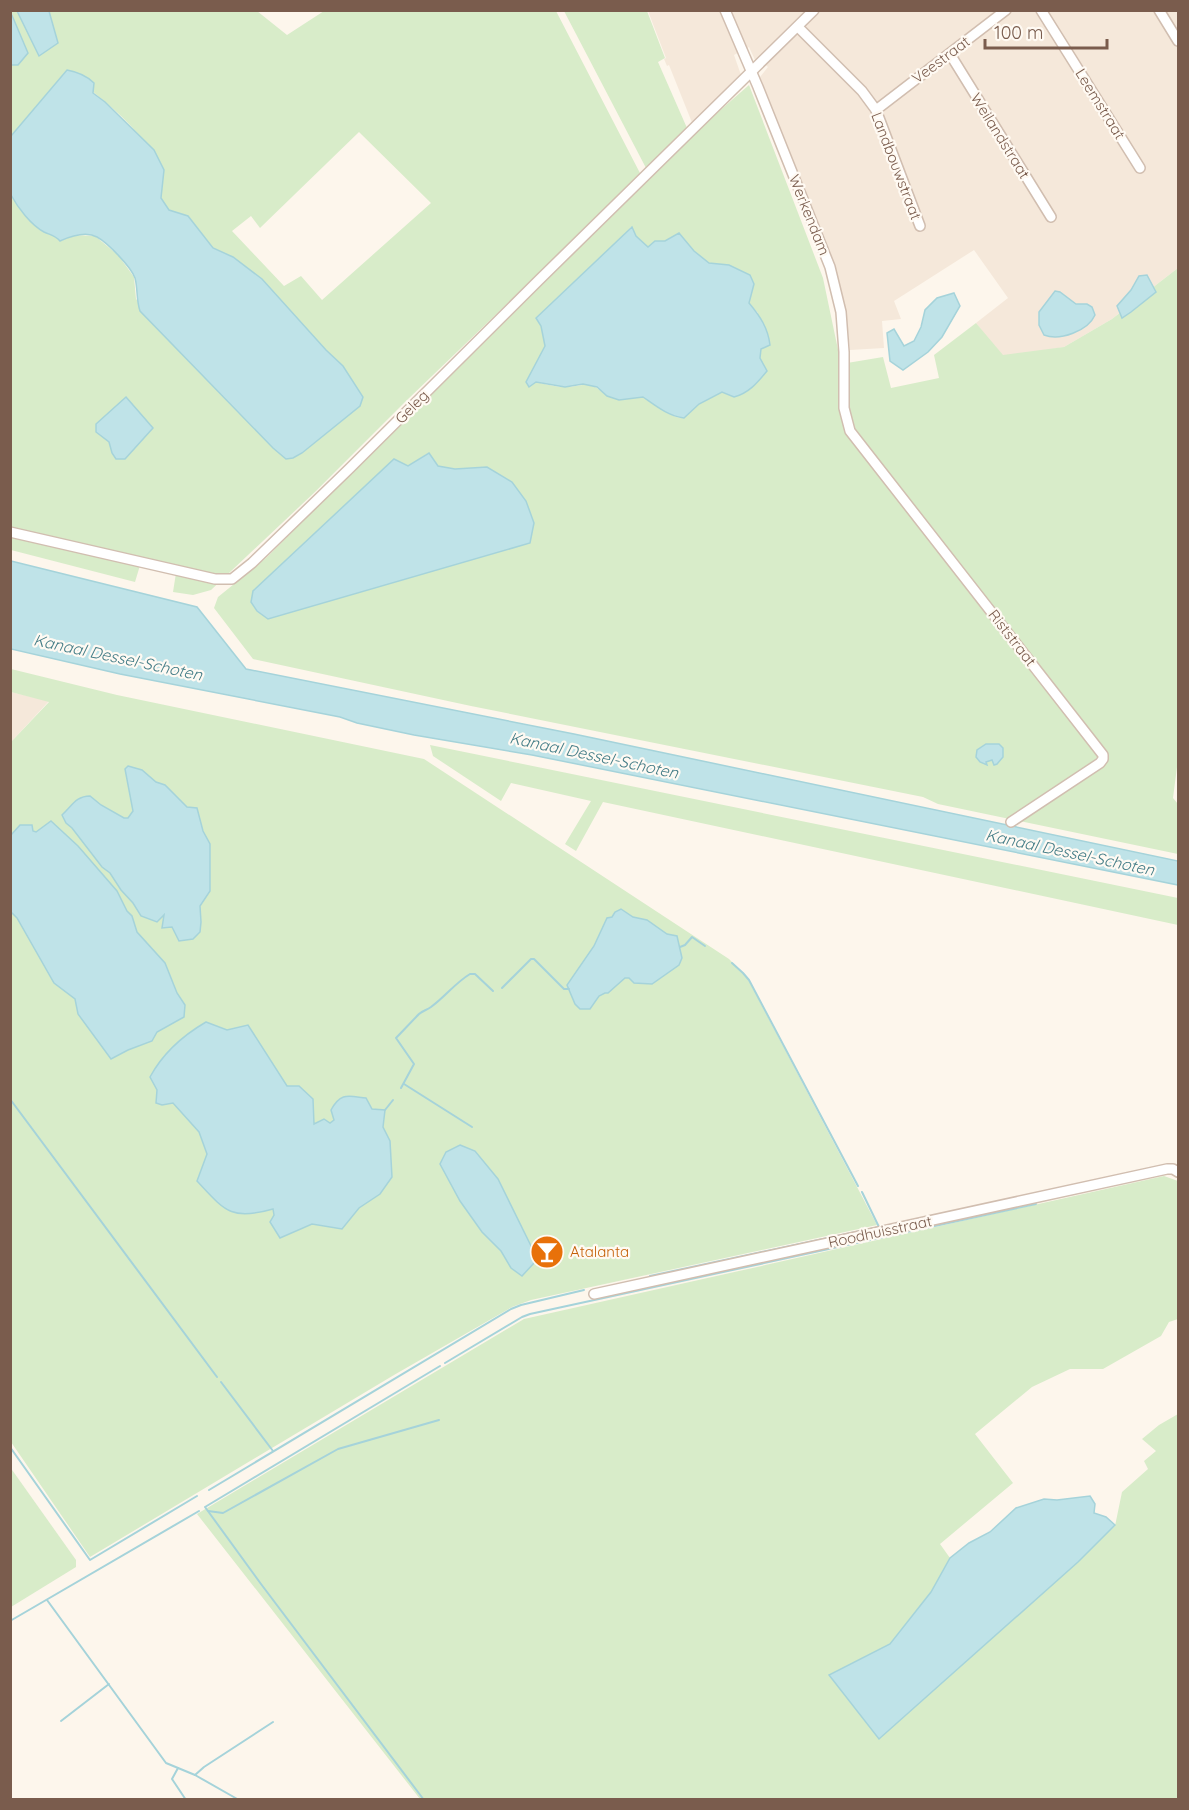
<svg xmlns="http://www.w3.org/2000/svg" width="1189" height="1810" font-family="Quicksand,sans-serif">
  <rect width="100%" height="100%" fill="#fdf6ec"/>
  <g fill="#f5e8da">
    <path d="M648,11H1178V268L1112,319L1064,347L1003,358L976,323L1008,298L974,250L894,301L901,319L882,321L884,348L850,350L846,310L835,267L760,77L768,67L759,59L755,60L749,47L734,55L741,75L693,125L669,65L667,66L664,59L666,58Z"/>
    <path d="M11,692L49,701L11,742Z"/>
  </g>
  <g fill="#d8ecc9" fill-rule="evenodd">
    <path d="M11,11H17L39,56L57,42L49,11H257L287,35L324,11H556L641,175L406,401L316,491L211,590L193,595L173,592L176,573L141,562L135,582L11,550V195C18,208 31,225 44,232C50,235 55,235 61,241L74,235L95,236L118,255L134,277L136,299L293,458L302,453L360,406L343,366L326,350L262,279L233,257L213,248L188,216L169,210L161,198L163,170C155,158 148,145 138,134C118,110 91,91 67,70L11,136V65H18L13,16ZM359,132L431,203L322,300L301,276L284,286L232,231L251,216L260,228Z"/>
    <path d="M564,11H647L665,58L658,62L687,128L646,168Z"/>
    <path d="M749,85L823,278L841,364L883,357L891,388L939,378L934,355L976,323L1003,355L1064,347L1112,319L1178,268V767H1177L1173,798L1178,804V854L938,804L923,797L471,706L253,659L214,608L218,597L266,558L685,141ZM631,227L636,236L648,247L665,241L679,234L694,251L709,263L729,265L754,284L749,303L758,313L760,358L734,397L722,392L699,404L684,418L676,417L662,410L643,396H607C588,379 587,386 566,387C556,387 545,384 536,382L545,346L541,326ZM428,453L438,466L455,469L487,467L530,543L408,466Z"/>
    <path d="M11,669L117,695L424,759L729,959L746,976L751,985L877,1225L531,1300L512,1307L394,1375L90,1557L11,1442V742L49,702L11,692Z"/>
    <path d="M430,745L1178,898V925L603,802L576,851L565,844L591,801L511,783L501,801L433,756Z"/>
    <path d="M1164,1176L1178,1181V1319L1169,1322L1161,1336L1103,1369H1070L1032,1387L975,1434L1013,1483L940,1544L950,1558L931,1592L890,1644L829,1675L879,1739L1115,1526L1122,1492L1148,1469L1144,1461L1156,1451L1142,1439L1159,1425L1178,1414V1799H420L197,1514L524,1319Z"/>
    <path d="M10,1467L76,1560V1567L11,1607Z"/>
  </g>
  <g fill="#bfe3e8" stroke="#a5d3da" stroke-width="1.5">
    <path d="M17,11H49L58,43L39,56Z"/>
    <path d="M11,13L28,53L18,65H11Z"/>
    <path d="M67,70C78,72 86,75 94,83L93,93L105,102L154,150L164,170L161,198L169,210L188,216L213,248L233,257L262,279L326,350L343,366L363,397L360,406L302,453L293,458L286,459L273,448L140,311C136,299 138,289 135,278C131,267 108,243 97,237C86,231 71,236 60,241C55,235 50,235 44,232C31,225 18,208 11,195V136Z"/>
    <path d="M632,227L636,236L648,247L655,241H665L679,233L694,251L709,263L729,265L750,275L754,284L749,303C760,316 768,328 770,345L761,349L760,358L767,371C757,383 749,393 734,397L722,392L699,404L684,418C668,416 656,406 643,397L619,400L607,396L597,387L583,384L565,387L536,382L529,387L526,382L545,346L541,326L536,318Z"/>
    <path d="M1147,275L1156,292L1131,312L1122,318L1117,306L1131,290L1139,276Z"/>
    <path d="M1055,291L1060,292L1076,304H1087L1092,307L1095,315C1088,331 1060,341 1044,335L1039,325V312Z"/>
    <path d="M954,293L960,306L942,337L928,352L903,370L890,361L887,333L894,329L904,346L914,341L921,327L925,310L937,298Z"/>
    <path d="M126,397L153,428L125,459H116L112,453L109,442L96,432V424Z"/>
    <path d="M429,453L438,466L455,469L487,467L512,482L526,501L534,523L530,543L268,619L257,611L251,602L253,591L394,459L408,466Z"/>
    <path d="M11,561L197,607L246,669L574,734L1178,861V885L532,755L414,735L357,723L340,717L120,674L11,649Z"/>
    <path d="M986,744H999L1003,748V757L997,764L994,765L992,760L986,762L987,765L980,762L976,757L977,750Z"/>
    <path d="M128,766L142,770L156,782L165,785L187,807L197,808L203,831L210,844V891L200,906L201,922L200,932L193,939L179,941L172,927L162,928L164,915L157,922L141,916L133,903L121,890L110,873L102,867L72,828L66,823L62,815C72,806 76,796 90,796L101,805L124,818H128L133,811L125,769Z"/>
    <path d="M51,821L78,846L117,891L127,911L132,916L137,932L165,963L177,993L185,1005L184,1017L157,1032L152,1041L128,1050L111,1059L78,1014L75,999L54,983L17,918L11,912V835L20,825H32L33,831L36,832Z"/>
    <path d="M621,909L633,917L647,920L667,934L677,936L682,958L679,965L652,984L634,983L629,978H625L608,993H605L599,996L590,1009H580L575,1004L567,985L594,946L607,918L612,917L615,912Z"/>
    <path d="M206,1022L227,1030L248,1025L287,1086H299L313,1099L314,1124L324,1119L330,1123L334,1120L331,1110C341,1092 348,1096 366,1098L372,1109L385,1110L383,1127L390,1141L392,1177L380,1194L359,1208L342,1229L312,1224L280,1238L270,1222L274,1215L273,1209C231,1221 225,1211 197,1181L207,1154L199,1132L173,1103L162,1105L156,1103L157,1090L150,1077C163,1053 182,1036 206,1022Z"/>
    <path d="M460,1145L475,1151L498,1179L536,1256L534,1263L522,1276L511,1268L501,1251L482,1232L460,1201L440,1164L446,1152Z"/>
    <path d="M1090,1496L1095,1504L1094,1513L1106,1517L1115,1525L1078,1562L879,1739L829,1675L890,1644L931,1592L950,1558L969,1543L990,1532L1016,1508L1044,1499L1057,1500Z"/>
  </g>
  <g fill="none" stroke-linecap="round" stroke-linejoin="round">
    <g stroke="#a5d3da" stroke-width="2">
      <path d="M680,947L685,945L692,937L705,946"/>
      <path d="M732,963L743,973L749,980L858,1186"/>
      <path d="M502,988L531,959H534L564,989H569"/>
      <path d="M404,1084L472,1127"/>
      <path d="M401,1088L414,1064L396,1038C398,1036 416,1017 419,1014C422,1011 427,1010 431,1007C445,997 455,983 470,974H475L493,991"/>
      <path d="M10,1099L217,1377"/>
      <path d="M385,1110L393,1100"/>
      <path d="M650,1276L879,1227L862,1192"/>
      <path d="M445,1363L522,1317L530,1314L1036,1204"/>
      <path d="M221,1382L273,1451"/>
      <path d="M10,1447L90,1560L197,1496"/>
      <path d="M209,1490L511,1309L521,1305L584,1290"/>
      <path d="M208,1511L223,1513L338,1449L439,1420"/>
      <path d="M47,1600L166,1763L195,1775L239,1800"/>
      <path d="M10,1621L199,1511"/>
      <path d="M61,1721L109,1684"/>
      <path d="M178,1768L172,1779L186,1800"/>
      <path d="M195,1775L204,1767L273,1722"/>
      <path d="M424,1800L261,1584L205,1507L440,1366"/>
    </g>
    <defs>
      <g id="street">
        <path d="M725,10L758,87L830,267L841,312L844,352V408L850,431L1103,755V759L1100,763L1011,822"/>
        <path d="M1041,10L1140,168"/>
        <path d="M1159,10L1178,41"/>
        <path d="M798,27L862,91L876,110L920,226"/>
        <path d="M950,54L1051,217"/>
        <path d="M876,110L1006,10"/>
        <path d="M10,532L215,579H232L252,563L350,468L539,280L814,10"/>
        <path d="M594,1294L1167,1169H1173L1178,1172"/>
      </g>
    </defs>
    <use href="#street" stroke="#d1beb0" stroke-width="12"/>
    <use href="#street" stroke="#fff" stroke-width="9"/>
  </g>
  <defs>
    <symbol id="bar-disc" viewBox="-11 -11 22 22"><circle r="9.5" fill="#e8710a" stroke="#fffaf3"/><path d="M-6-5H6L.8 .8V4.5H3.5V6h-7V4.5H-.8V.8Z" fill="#fff"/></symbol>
  </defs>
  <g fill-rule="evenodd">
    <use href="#bar-disc" x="528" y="1233" width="38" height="38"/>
  </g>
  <g text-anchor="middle" stroke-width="4.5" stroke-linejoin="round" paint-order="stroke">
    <g font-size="15" fill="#7a5c4d" stroke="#fffaf3">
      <text transform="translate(941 60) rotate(-37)" y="5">Veestraat</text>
      <text transform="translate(1100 104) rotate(58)" y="5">Leemstraat</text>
      <text transform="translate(1000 136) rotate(58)" y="5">Weilandstraat</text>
      <text transform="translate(896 166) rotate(69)" y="5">Landbouwstraat</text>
      <text transform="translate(809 215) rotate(68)" y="5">Werkendam</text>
      <text transform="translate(412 407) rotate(-45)" y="5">Geleg</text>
      <text transform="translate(1012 638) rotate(52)" y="5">Riststraat</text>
      <text transform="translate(880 1232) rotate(-12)" y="5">Roodhuisstraat</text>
    </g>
    <g font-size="15" fill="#c56008" stroke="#fffaf3" text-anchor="start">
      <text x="570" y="1257">Atalanta</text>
    </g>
    <g font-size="16" font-style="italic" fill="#437c86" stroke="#fffaf3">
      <text transform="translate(118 657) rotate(12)" y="6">Kanaal Dessel-Schoten</text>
      <text transform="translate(594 755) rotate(12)" y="6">Kanaal Dessel-Schoten</text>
      <text transform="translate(1070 852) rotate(12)" y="6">Kanaal Dessel-Schoten</text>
    </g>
  </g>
  <rect width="1189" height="1810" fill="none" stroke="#7a5c4d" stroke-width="24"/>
  <path d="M985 39v9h122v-9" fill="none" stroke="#7a5c4d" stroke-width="3"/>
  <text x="994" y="39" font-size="18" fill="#7a5c4d" stroke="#fffaf3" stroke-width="4.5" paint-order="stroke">100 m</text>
</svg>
